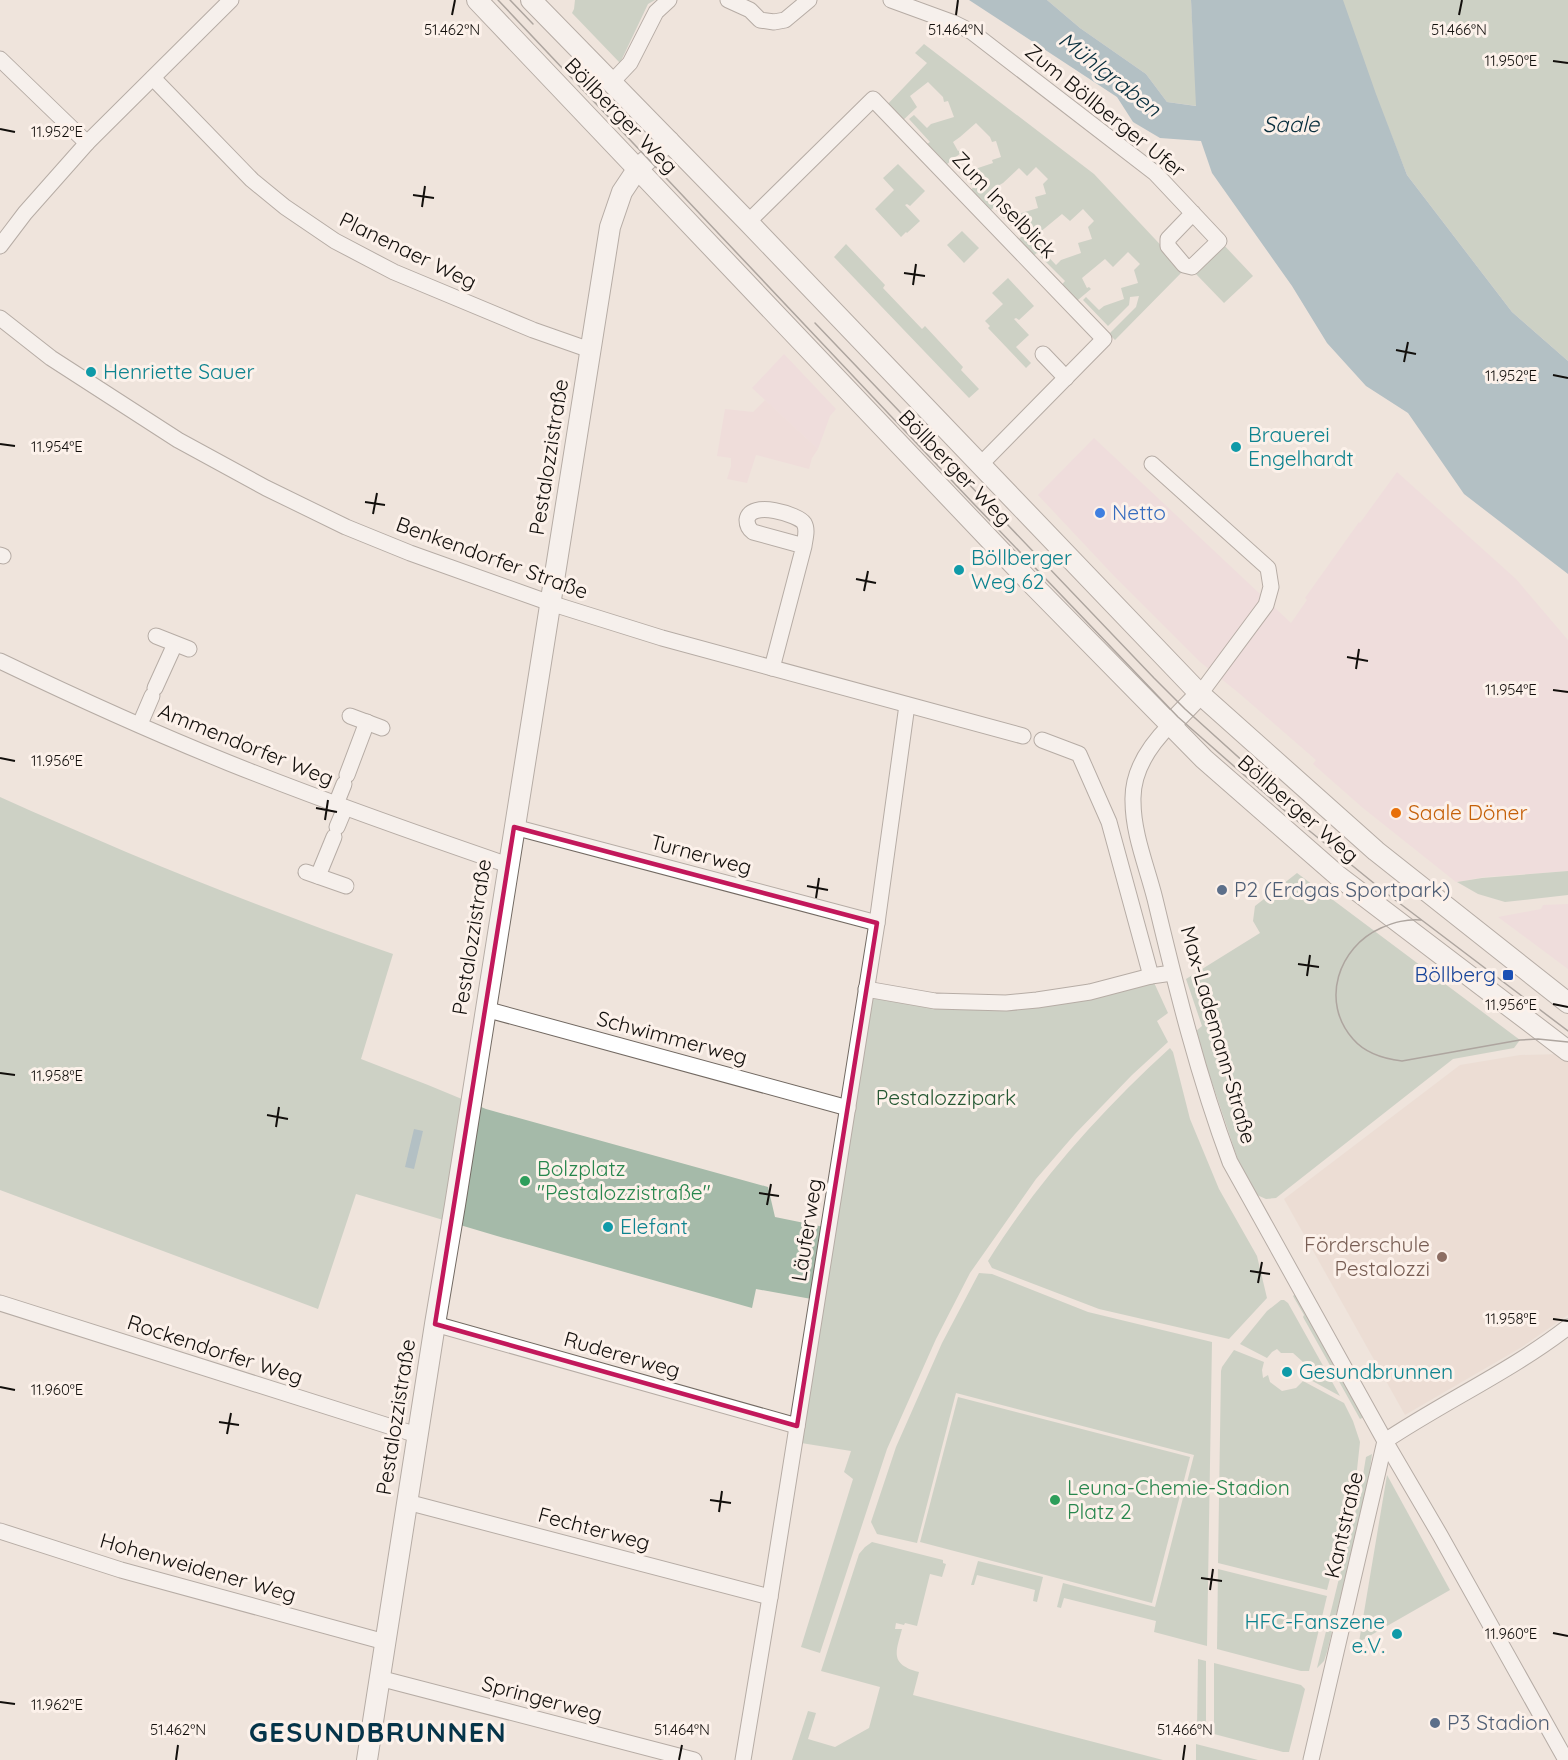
<svg xmlns="http://www.w3.org/2000/svg" width="1568" height="1760" font-family="Quicksand,sans-serif">
  <rect width="100%" height="100%" fill="#efe4dc"/>
  <g fill="#efd5db">
    <path d="M784,354L836,409L830,416L818,449L752,388Z"/>
    <path d="M1094,438L1291,623L1307,600L1305,598L1359,522L1360,523L1397,472L1516,579L1568,640V871L1484,877L1456,882L1363,808L1313,764L1316,760L1240,694L1199,661L1116,578L1038,495Z"/>
    <path d="M1568,904V969L1498,917L1541,909L1543,905Z"/>
  </g>
  <path fill="#f0d5d8" d="M765,400L818,449L812,458L809,469L756,455L747,483L727,479L731,466V458L717,456L725,409L753,412Z"/>
  <path fill="#e8d6ca" d="M1560,1054L1568,1060V1315L1522,1347L1405,1415L1284,1199L1460,1065L1520,1055Z"/>
  <g fill="#a5baa9">
    <path d="M575,0H655L648,4L620,63L572,13L574,9Z"/>
    <path d="M1047,0H1191L1197,106L1167,102L1146,74L1080,28Z"/>
    <path d="M1338,0H1568V361L1512,312L1407,175Z"/>
    <path d="M924,44L1094,174L1184,270L1115,340L1109,334L1136,307L1139,296L1130,297L1129,305L1108,326L1083,300L1086,297L1099,310L1104,306L1124,299L1121,288L1138,283L1134,270L1140,264L1128,252L1113,267L1105,259L1082,278L1087,288L1089,287L1091,289L1072,305L1057,290L1065,281L1039,255L1043,251L1056,265L1061,260L1081,253L1078,243L1092,239L1088,227L1094,221L1083,209L1070,221L1062,214L1039,233L1044,242L1047,241L1048,243L1029,260L1013,245L1022,236L996,210L1000,206L1013,219L1018,214L1038,208L1035,197L1046,194L1043,184L1048,179L1036,167L1027,176L1019,168L1003,183L996,187L1001,197L1004,196L1005,198L985,215L965,194L974,187L952,164L957,160L970,174L975,169L993,163L992,160L1001,157L996,141L992,142L990,137L976,123L960,137L953,142L958,151L961,150L962,152L941,169L921,148L930,142L909,119L914,115L927,128L931,124L954,117L948,101L944,102L943,97L928,82L910,96L917,107L898,125L883,109L927,63L915,53Z"/>
    <path d="M898,164L925,191L910,206L907,204L905,205L920,221L907,233L906,232L901,237L875,209L894,190L883,178Z"/>
    <path d="M962,231L979,248L964,263L947,245Z"/>
    <path d="M1222,243L1253,276L1224,303L1194,272Z"/>
    <path d="M846,244L885,285L883,288L922,329L925,326L963,367L961,370L979,389L969,398L834,257Z"/>
    <path d="M1008,278L1034,306L1019,320L1016,318L1014,319L1029,335L1016,347L1031,363L1026,368L988,328L990,326L985,321L1003,304L992,293Z"/>
    <path d="M0,797C129,855 259,908 393,954L361,1059L428,1085L486,1109L768,1187L775,1217L829,1228L866,989L974,1003L1151,976L1168,1013L1157,1021L1168,1042L1132,1075L1075,1134L1036,1179L970,1273L936,1339L887,1449L820,1653L801,1647L853,1479L844,1472L851,1451L795,1442L817,1300L756,1289L752,1308L497,1236L356,1194L318,1309L0,1190Z"/>
    <path d="M1568,871V895L1505,902L1478,894L1457,882L1482,878Z"/>
    <path d="M1297,873L1520,1040L1514,1048L1453,1059L1276,1198L1266,1199L1257,1195L1238,1160L1199,1044L1196,1031L1202,1026L1186,979L1260,933L1253,921L1255,906Z"/>
    <path d="M1170,1048L1173,1052L1190,1119L1219,1189L1257,1256L1267,1298L1229,1339L1099,1309L992,1268L988,1261C1038,1181 1100,1112 1170,1048Z"/>
    <path d="M979,1273L992,1274L1088,1312L1212,1342L1207,1646L1154,1632L1156,1621L1064,1598L1061,1608L1057,1607L1063,1583L1155,1607L1194,1455L956,1393L917,1543L877,1534L871,1522L896,1447L942,1343Z"/>
    <path d="M1296,1293L1364,1417L1360,1419L1303,1317L1304,1315L1293,1296Z"/>
    <path d="M1281,1300H1284L1288,1303L1340,1396L1305,1377L1303,1362L1293,1353H1281L1277,1349L1272,1352L1267,1358L1240,1344L1267,1311Z"/>
    <path d="M1234,1350L1264,1362L1262,1370L1263,1378L1268,1375L1270,1382L1282,1391L1296,1388L1303,1381L1344,1403L1353,1421L1360,1442L1356,1479L1327,1590L1218,1563L1221,1371L1222,1367Z"/>
    <path d="M958,1397L1190,1457L1152,1603L920,1542Z"/>
    <path d="M1372,1454L1368,1485L1327,1652L1324,1661L1317,1668L1360,1493L1366,1457Z"/>
    <path d="M1387,1475L1450,1590L1359,1642Z"/>
    <path d="M872,1542L943,1560V1563L946,1564L942,1577L930,1574L917,1626L905,1623L904,1625L896,1623L895,1629H902C896,1652 889,1664 919,1672L913,1695L1163,1760H792L808,1711L816,1713L808,1739L835,1747L869,1728L880,1687L821,1671L859,1554L865,1547Z"/>
    <path d="M978,1561L1043,1577L1037,1602L1033,1601L1035,1590L977,1575L974,1585H971Z"/>
    <path d="M1218,1569L1327,1596L1309,1671H1301L1217,1649Z"/>
    <path d="M1198,1659L1206,1661V1732L1197,1729Z"/>
    <path d="M1214,1663L1301,1685L1305,1689L1289,1752H1283L1214,1734Z"/>
    <path d="M1196,1744L1258,1760H1196Z"/>
  </g>
  <g fill="#6b94a7">
    <path d="M969,0H1047L1080,28L1146,74L1167,102L1196,106L1191,0H1343L1376,94L1407,175L1512,312L1568,361V574L1464,494L1408,413L1366,386L1327,343L1292,286L1212,173L1201,141L1160,138L1133,122L1117,97Z"/>
    <path d="M414,1129L423,1131L414,1169L405,1167Z"/>
  </g>
  <g fill="none" stroke-linecap="round" stroke-linejoin="round">
    <defs>
      <g id="minor">
        <path d="M728,0L750,10L760,20L774,22L785,20L809,0"/>
        <path d="M891,0L954,23L972,32L1155,173L1219,241L1192,267L1184,265L1168,246V239L1193,213"/>
        <path d="M0,59L87,143"/>
        <path d="M153,78L252,180L285,207L335,241L394,272L533,330L590,350"/>
        <path d="M611,83L630,63L656,12L669,0"/>
        <path d="M748,222L873,99L1104,339L980,465"/>
        <path d="M0,246L25,213L87,143L231,0"/>
        <path d="M0,318L51,358L178,440L266,488L346,527L410,553L550,603L662,638L1023,736"/>
        <path d="M1043,354L1066,378"/>
        <path d="M1152,464L1268,568L1271,587L1266,605L1200,694"/>
        <path d="M0,555L3,556"/>
        <path d="M156,636L189,649"/>
        <path d="M0,661C75,697 152,732 229,763C321,800 415,833 508,865"/>
        <path d="M772,668L804,546C805,538 808,530 804,523C799,515 750,499 747,520C747,525 749,529 753,532L804,546"/>
        <path d="M155,688L175,644"/>
        <path d="M350,716L382,728"/>
        <path d="M140,724L152,696"/>
        <path d="M1170,725C1150,745 1132,772 1133,801C1133,834 1147,867 1155,899C1176,987 1198,1076 1230,1162L1385,1441L1440,1535L1566,1760"/>
        <path d="M1042,740L1079,754L1109,822L1151,976"/>
        <path d="M347,775L367,722"/>
        <path d="M336,804L344,784"/>
        <path d="M337,827L345,808"/>
        <path d="M514,827L877,923"/>
        <path d="M306,872L346,886"/>
        <path d="M318,876L334,837"/>
        <path d="M866,989L935,1001L1006,1003L1037,1000L1090,992L1151,976L1172,973"/>
        <path d="M485,1009L848,1108"/>
        <path d="M0,1303L417,1435"/>
        <path d="M435,1324L797,1426"/>
        <path d="M407,1502L770,1597"/>
        <path d="M0,1531L121,1570L385,1642"/>
        <path d="M379,1678L694,1760"/>
        <path d="M743,1760L770,1597L877,923L907,705"/>
        <path d="M1311,1760L1385,1441C1445,1401 1511,1371 1568,1327"/>
      </g>
      <g id="tertiary">
        <path d="M477,0L1032,584L1204,759L1338,876L1568,1051"/>
        <path d="M531,0L748,222L1200,694L1376,851L1568,1003"/>
        <path d="M1170,725L1200,694"/>
        <path d="M367,1760L435,1324L455,1205L610,227L622,192L638,168L669,141"/>
      </g>
    </defs>
    <use href="#minor" stroke="#726962" stroke-width="17"/>
    <use href="#tertiary" stroke="#726962" stroke-width="22"/>
    <use href="#minor" stroke="#fff" stroke-width="15"/>
    <use href="#tertiary" stroke="#fff" stroke-width="20"/>
    <g stroke="#5f5a55" stroke-width="1.5">
      <path d="M498,0L972,502L1178,717L1285,811L1386,893L1568,1031"/>
      <path d="M510,0L533,24"/>
      <path d="M815,323L1154,678L1185,709L1267,783"/>
      <path d="M1421,920C1406,919 1395,922 1381,928C1338,947 1320,1002 1353,1039C1365,1053 1385,1059 1402,1061L1520,1040L1538,1039L1568,1042"/>
    </g>
  </g>
  <path d="M0 0H1568V1760H0ZM514,827L877,923L797,1426L435,1324Z" fill="#efe4dc" fill-opacity=".55" fill-rule="evenodd"/>
  <path fill="none" stroke="#c2185b" stroke-width="4.5" stroke-linejoin="round" d="M514,827L877,923L797,1426L435,1324Z"/>
  <path fill="none" stroke="#120f0c" stroke-width="2" d="M452,15L455,0M956,15L958,0M1459,15L1462,0M1553,61L1568,63M0,129L15,132M413,195L434,198M422,207L425,186M904,273L925,276M913,285L916,264M1396,350L1416,354M1404,362L1408,342M1553,375L1568,378M0,444L15,446M365,502L385,505M373,514L377,493M856,579L876,583M864,591L868,571M1347,657L1368,661M1356,669L1359,649M1553,690L1568,692M0,758L15,761M316,808L337,812M325,820L328,800M807,886L828,890M816,898L819,878M1298,964L1319,967M1307,976L1310,955M1553,1004L1568,1007M0,1073L15,1075M267,1115L288,1119M276,1127L279,1107M759,1193L779,1196M767,1205L771,1184M1250,1271L1270,1274M1258,1283L1262,1262M1553,1319L1568,1321M0,1387L15,1390M219,1422L239,1425M227,1434L231,1413M710,1500L731,1503M719,1512L722,1491M1201,1578L1222,1581M1210,1590L1213,1569M1553,1633L1568,1636M0,1702L15,1704M176,1760L178,1745M679,1760L682,1745M1183,1760L1185,1745"/>
  <g fill="#0f9aa8" stroke="#fcf1ea" stroke-width="2">
    <circle cx="91" cy="372" r="6"/>
    <circle cx="1236" cy="447" r="6"/>
    <circle cx="959" cy="570" r="6"/>
    <circle cx="608" cy="1227" r="6"/>
    <circle cx="1287" cy="1372" r="6"/>
    <circle cx="1397" cy="1634" r="6"/>
  </g>
  <circle fill="#3f7fe0" stroke="#fcf1ea" stroke-width="2" cx="1100" cy="513" r="6"/>
  <circle fill="#e8710a" stroke="#fcf1ea" stroke-width="2" cx="1396" cy="813" r="6"/>
  <g fill="#5c6f8a" stroke="#fcf1ea" stroke-width="2">
    <circle cx="1222" cy="890" r="6"/>
    <circle cx="1435" cy="1723" r="6"/>
  </g>
  <rect fill="#1a4fb4" stroke="#fcf1ea" stroke-width="2" x="1502" y="969" width="12" height="12" rx="3"/>
  <g fill="#2e9e5b" stroke="#fcf1ea" stroke-width="2">
    <circle cx="525" cy="1181" r="6"/>
    <circle cx="1055" cy="1500" r="6"/>
  </g>
  <circle fill="#8d6e63" stroke="#fcf1ea" stroke-width="2" cx="1442" cy="1257" r="6"/>
  <g text-anchor="middle" stroke-width="6" stroke-linejoin="round" paint-order="stroke">
    <g font-size="21" fill="#120f0c" stroke="#fcf1ea">
      <text transform="translate(1105 111) rotate(39)" y="7">Zum Böllberger Ufer</text>
      <text transform="translate(621 116) rotate(46)" y="7">Böllberger Weg</text>
      <text transform="translate(1004 205) rotate(46)" y="7">Zum Inselblick</text>
      <text transform="translate(408 251) rotate(26)" y="7">Planenaer Weg</text>
      <text transform="translate(549 457) rotate(-81)" y="7">Pestalozzistraße</text>
      <text transform="translate(955 468) rotate(46)" y="7">Böllberger Weg</text>
      <text transform="translate(492 558) rotate(20)" y="7">Benkendorfer Straße</text>
      <text transform="translate(246 745) rotate(22)" y="7">Ammendorfer Weg</text>
      <text transform="translate(1298 809) rotate(41)" y="7">Böllberger Weg</text>
      <text transform="translate(701 855) rotate(15)" y="7">Turnerweg</text>
      <text transform="translate(472 937) rotate(-81)" y="7">Pestalozzistraße</text>
      <text transform="translate(1218 1035) rotate(74)" y="7">Max-Lademann-Straße</text>
      <text transform="translate(672 1038) rotate(15)" y="7">Schwimmerweg</text>
      <text transform="translate(807 1230) rotate(-81)" y="7">Läuferweg</text>
      <text transform="translate(215 1350) rotate(18)" y="7">Rockendorfer Weg</text>
      <text transform="translate(622 1355) rotate(16)" y="7">Rudererweg</text>
      <text transform="translate(396 1417) rotate(-81)" y="7">Pestalozzistraße</text>
      <text transform="translate(1344 1525) rotate(-77)" y="7">Kantstraße</text>
      <text transform="translate(594 1529) rotate(15)" y="7">Fechterweg</text>
      <text transform="translate(198 1568) rotate(16)" y="7">Hohenweidener Weg</text>
      <text transform="translate(542 1699) rotate(15)" y="7">Springerweg</text>
    </g>
    <g font-size="21" fill="#0d838f" stroke="#fcf1ea" text-anchor="start">
      <text x="103" y="379">Henriette Sauer</text>
      <text x="1248" y="442">Brauerei<tspan x="1248" dy="24">Engelhardt</tspan></text>
      <text x="971" y="565">Böllberger<tspan x="971" dy="24">Weg 62</tspan></text>
      <text x="620" y="1234">Elefant</text>
      <text x="1299" y="1379">Gesundbrunnen</text>
      <text x="1385" y="1629" text-anchor="end">HFC-Fanszene<tspan x="1385" dy="24">e.V.</tspan></text>
    </g>
    <g font-size="21" fill="#366cbe" stroke="#fcf1ea" text-anchor="start">
      <text x="1112" y="520">Netto</text>
    </g>
    <g font-size="21" fill="#c56008" stroke="#fcf1ea" text-anchor="start">
      <text x="1408" y="820">Saale Döner</text>
    </g>
    <g font-size="21" fill="#4e5e75" stroke="#fcf1ea" text-anchor="start">
      <text x="1234" y="897">P2 (Erdgas Sportpark)</text>
      <text x="1447" y="1730">P3 Stadion</text>
    </g>
    <g font-size="21" fill="#164399" stroke="#fcf1ea" text-anchor="end">
      <text x="1496" y="982">Böllberg</text>
    </g>
    <g font-size="21" fill="#255833" stroke="#fcf1ea">
      <text x="946" y="1105">Pestalozzipark</text>
    </g>
    <g font-size="21" fill="#27864d" stroke="#fcf1ea" text-anchor="start">
      <text x="537" y="1176">Bolzplatz<tspan x="537" dy="24">"Pestalozzistraße"</tspan></text>
      <text x="1067" y="1495">Leuna-Chemie-Stadion<tspan x="1067" dy="24">Platz 2</tspan></text>
    </g>
    <g font-size="21" fill="#785e54" stroke="#fcf1ea" text-anchor="end">
      <text x="1430" y="1252">Förderschule<tspan x="1430" dy="24">Pestalozzi</tspan></text>
    </g>
    <g font-size="22" font-style="italic" fill="#072e3d" stroke="#fcf1ea">
      <text transform="translate(1110 74) rotate(38)" y="8">Mühlgraben</text>
      <text x="1291" y="132">Saale</text>
    </g>
    <g font-size="27" font-weight="bold" letter-spacing="1.5" fill="#053449" stroke="#fcf1ea">
      <text x="378" y="1742">GESUNDBRUNNEN</text>
    </g>
  </g>
  <g font-size="15" text-anchor="middle" fill="#120f0c" stroke="#fcf1ea" stroke-width="6" stroke-linejoin="round" paint-order="stroke">
    <text x="452" y="35">51.462°N</text>
    <text x="956" y="35">51.464°N</text>
    <text x="1459" y="35">51.466°N</text>
    <text x="1511" y="66">11.950°E</text>
    <text x="57" y="137">11.952°E</text>
    <text x="1511" y="381">11.952°E</text>
    <text x="57" y="452">11.954°E</text>
    <text x="1511" y="695">11.954°E</text>
    <text x="57" y="766">11.956°E</text>
    <text x="1511" y="1010">11.956°E</text>
    <text x="57" y="1081">11.958°E</text>
    <text x="1511" y="1324">11.958°E</text>
    <text x="57" y="1395">11.960°E</text>
    <text x="1511" y="1639">11.960°E</text>
    <text x="57" y="1710">11.962°E</text>
    <text x="178" y="1735">51.462°N</text>
    <text x="682" y="1735">51.464°N</text>
    <text x="1185" y="1735">51.466°N</text>
  </g>
</svg>
